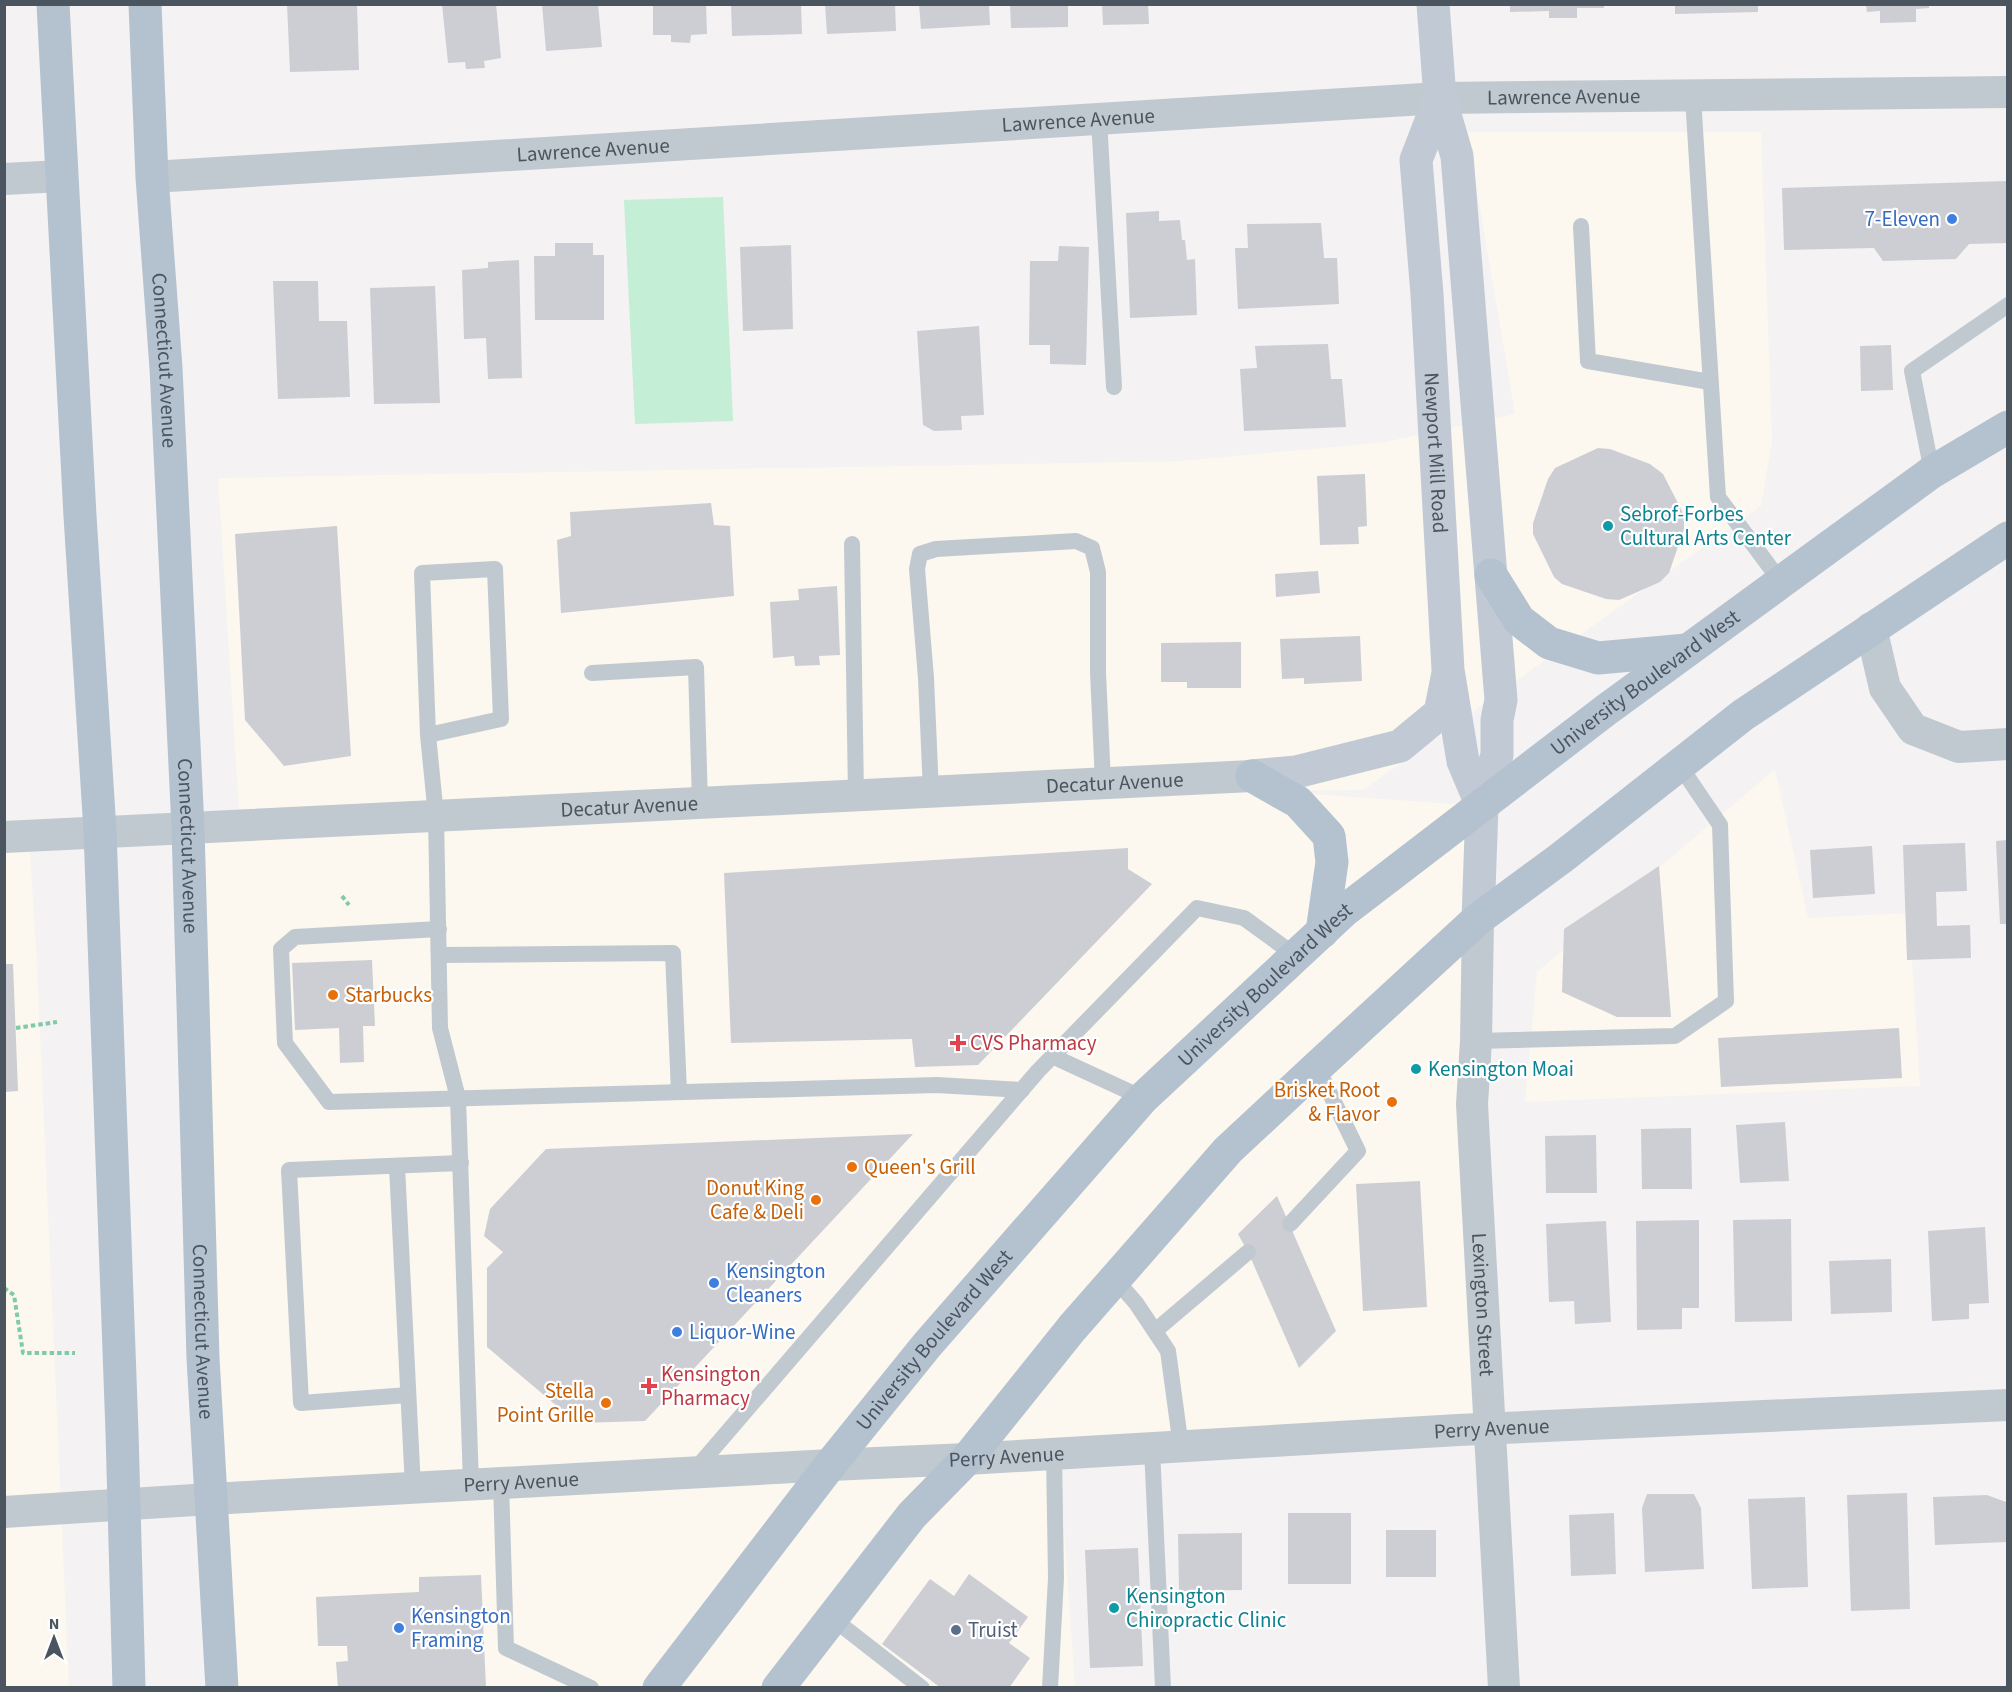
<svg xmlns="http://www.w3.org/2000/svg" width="2012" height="1692" font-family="'Source Sans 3',sans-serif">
  <rect width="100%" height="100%" fill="#f4f2f2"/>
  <g fill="#fcf8ef">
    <path d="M1467,132H1761L1772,440L1761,506L1363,790L1271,791L1482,806L1488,1429L1059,1455L1075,1687H222L188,828L239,811L218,478L1181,461L1385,442L1515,414Z"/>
    <path d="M1775,769L1808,918L1909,913L1920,1086L1525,1102L1537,972Z"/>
    <path d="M29,835L37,964L69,1687L5,1688L4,837Z"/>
  </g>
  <path fill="#c4eed5" d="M723,197L733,421L635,424L624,200Z"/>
  <g fill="#cdced4">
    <path d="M287,4H357L359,70L290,72Z"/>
    <path d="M442,4H496L501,58L484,61L485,68L466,69L465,62L448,63Z"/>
    <path d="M542,4H598L602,47L546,51Z"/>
    <path d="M653,4H706L707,34L691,35L690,43L671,42V35H653Z"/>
    <path d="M731,4H801L802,34L732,36Z"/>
    <path d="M825,4H895L896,31L827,34Z"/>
    <path d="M919,4H989L990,25L921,29Z"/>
    <path d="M1010,4H1068V27L1011,28Z"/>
    <path d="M1102,4H1148L1149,24L1103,25Z"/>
    <path d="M1510,4H1604V8H1577V18H1549V11L1510,12Z"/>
    <path d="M1675,4H1758V12L1675,14Z"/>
    <path d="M1866,4H1929V8L1916,9V22L1880,23V11L1867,12Z"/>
    <path d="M2008,181V243L1969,244L1956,259L1883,261L1874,248L1784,250L1782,188Z"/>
    <path d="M1159,211V221L1180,220L1182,240H1185L1187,260L1195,259L1197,315L1130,318L1126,213Z"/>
    <path d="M1321,223L1324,258H1337L1339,304L1238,309L1235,248H1248L1247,224Z"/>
    <path d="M555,243H593V255H604V320H535L534,256H555Z"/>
    <path d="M791,245L793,329L743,331L740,247Z"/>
    <path d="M1059,246L1089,247L1086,365L1050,364V345H1029L1030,261H1058Z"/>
    <path d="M519,260L522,378L488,379L486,338L464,339L462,270L488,268V262Z"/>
    <path d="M273,281H318L319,321H347L350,397L278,399Z"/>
    <path d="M435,286L440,403L374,404L370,288Z"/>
    <path d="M979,326L984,415L961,416L962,430L934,431L923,425L917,331Z"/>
    <path d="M1328,344L1331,379H1342L1346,427L1244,431L1240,369L1257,368L1255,346Z"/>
    <path d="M1891,345L1893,390L1861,391L1860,346Z"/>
    <path d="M1598,448L1610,449L1650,464L1663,474L1684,515V529L1669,573L1660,582L1619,600L1606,599L1562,584L1554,577L1533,534V523L1548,479L1555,468Z"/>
    <path d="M1365,474L1367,526L1358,527L1359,544L1320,545L1317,476Z"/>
    <path d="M711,503L714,525L730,526L734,596L561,613L557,540L571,536L570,512Z"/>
    <path d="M337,526L351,756L284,766L245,720L235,534Z"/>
    <path d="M1318,571L1320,593L1276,597L1275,574Z"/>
    <path d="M837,586L840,655L819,656L820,665L795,666L794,656L773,658L770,602L799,600L798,589Z"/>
    <path d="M1360,636L1362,681L1304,684V678L1282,679L1280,639Z"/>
    <path d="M1241,642V688H1187V682H1161V643Z"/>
    <path d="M2008,840V924H2000L1996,841Z"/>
    <path d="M1965,843L1967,891L1936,892L1937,926L1970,925L1971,958L1907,960L1903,845Z"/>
    <path d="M1872,846L1875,894L1813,898L1810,850Z"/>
    <path d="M1128,848V869L1152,884L978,1065L915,1067L912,1039L731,1043L724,873Z"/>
    <path d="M1659,866L1671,1017H1617L1562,992L1564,929Z"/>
    <path d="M372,960L375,1026H363L364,1062L340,1063L339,1028L295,1030L292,963Z"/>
    <path d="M4,964H13L18,1091L4,1092Z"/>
    <path d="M1899,1028L1902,1078L1721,1087L1718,1038Z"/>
    <path d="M1785,1122L1789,1181L1740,1183L1736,1125Z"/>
    <path d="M1691,1128L1692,1189H1642L1641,1129Z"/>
    <path d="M913,1134L645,1421L577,1423L487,1347V1268L503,1252L484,1236L490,1209L546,1149Z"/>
    <path d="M1596,1135L1597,1193H1546L1545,1136Z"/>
    <path d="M1420,1181L1427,1307L1363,1311L1356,1184Z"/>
    <path d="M1277,1196L1336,1331L1299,1368L1248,1252L1238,1234Z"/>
    <path d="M1791,1219L1792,1321L1735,1322L1733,1220Z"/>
    <path d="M1699,1220V1308H1682V1329L1637,1330L1636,1221Z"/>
    <path d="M1606,1221L1611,1322L1575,1324L1574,1301L1549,1302L1546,1224Z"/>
    <path d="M1985,1227L1989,1303L1969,1304V1319L1932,1321L1928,1231Z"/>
    <path d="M1891,1259L1892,1312L1831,1314L1829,1261Z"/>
    <path d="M1907,1493L1910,1609L1851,1611L1847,1495Z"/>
    <path d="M1647,1494H1694L1701,1508L1704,1569L1645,1572L1642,1508Z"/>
    <path d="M1987,1495L2006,1502L2007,1542L1935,1545L1933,1497Z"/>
    <path d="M1805,1497L1808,1587L1752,1589L1748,1499Z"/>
    <rect x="1288" y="1513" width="63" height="71"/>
    <path d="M1614,1513L1616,1574L1571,1576L1569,1515Z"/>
    <rect x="1386" y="1530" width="50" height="47"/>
    <path d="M1242,1533V1590L1179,1591L1178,1534Z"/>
    <path d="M1138,1548L1143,1666L1090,1668L1085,1550Z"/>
    <path d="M969,1574L1028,1617L1009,1643L1030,1658L1009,1688H941L882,1644L930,1579L954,1596Z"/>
    <path d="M481,1575L486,1688H338L336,1662L348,1661L347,1646H318L316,1597L419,1592V1577Z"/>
  </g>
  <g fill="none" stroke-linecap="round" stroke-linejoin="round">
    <g stroke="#7ecba6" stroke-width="4" stroke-dasharray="4.5 3" stroke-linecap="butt">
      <path d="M342,896L349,905"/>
      <path d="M16,1028L57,1022"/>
      <path d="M4,1288L14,1295L23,1353H75"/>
    </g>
    <g stroke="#c1c9d0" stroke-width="16">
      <path d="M1693,97L1718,497L1781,582"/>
      <path d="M1099,119L1114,387"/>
      <path d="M1581,226L1588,361L1710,382"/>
      <path d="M1932,472L1912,371L2008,305"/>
      <path d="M852,544L856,795"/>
      <path d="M592,673L696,667L700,803"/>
      <path d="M428,735L501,719L495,569L422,573L428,735L436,816L440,1028L458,1098L471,1484"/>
      <path d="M931,792L926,678L917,569L920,554L936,549L1076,541L1092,548L1098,572V672L1103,783"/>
      <path d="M439,929L295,937L281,949L285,1043L329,1102L937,1085L1022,1090"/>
      <path d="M439,955L673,953L679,1092"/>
      <path d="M1476,1041L1675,1036L1726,1001L1720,825L1680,766"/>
      <path d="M1052,1056L1143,1098"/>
      <path d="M397,1166L413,1488"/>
      <path d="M1290,1224L1358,1151L1317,1067"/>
      <path d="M1115,1279L1136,1303L1168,1351L1181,1447"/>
      <path d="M1155,1331L1248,1252"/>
      <path d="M408,1395L301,1403L289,1170L461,1163"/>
      <path d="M1152,1448L1163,1688"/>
      <path d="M694,1471L1038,1071L1197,908L1244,918L1296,956"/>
      <path d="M501,1483L506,1648L591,1688"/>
      <path d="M832,1618L922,1688"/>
      <path d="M1050,1688L1056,1578L1054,1454"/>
    </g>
    <g stroke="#c1c9d0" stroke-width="32">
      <path id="s1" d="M152,177L1440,98L2008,92"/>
      <path d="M4,179L62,176"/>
      <path d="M1871,628L1885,688L1913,729L1959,747L2008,744"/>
      <path id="s2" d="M4,837L1252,776"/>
      <path id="s3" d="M1478,919L1476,1041L1472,1104L1504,1688"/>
      <path id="s4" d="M4,1512L210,1499L830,1465L967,1459L1458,1430L2008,1405"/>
    </g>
    <g stroke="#c1cad4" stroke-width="33">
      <path d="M1433,4L1440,98L1457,156L1501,700L1497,720V755L1482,806L1478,919"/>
      <path id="s5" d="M1440,98L1416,160L1427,294L1448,670L1463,761L1482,806"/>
      <path d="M1252,776L1296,772L1400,746L1440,713L1447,678"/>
    </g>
    <g stroke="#b4c1cf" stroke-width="33">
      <path d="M53,4L80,516L100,831L122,1432L129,1688"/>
      <path id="s6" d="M145,4L152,177L166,368L188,828L203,1358L222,1688"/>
      <path d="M1491,575L1519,620L1549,643L1598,658L1687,650"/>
      <path d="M1252,776L1298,802L1329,836L1332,862L1322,932"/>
      <path id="s7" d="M659,1688L830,1465L927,1345L1143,1098L1344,911L1606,710L1781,582L1932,472L2008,427"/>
      <path d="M778,1688L912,1515L967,1459L1072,1328L1228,1150L1317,1067L1478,919L1561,858L1743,715L2008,538"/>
    </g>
  </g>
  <g fill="#3f7fe0" stroke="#fff" stroke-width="2">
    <circle cx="1952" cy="219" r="6"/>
    <circle cx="714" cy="1283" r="6"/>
    <circle cx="677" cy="1332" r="6"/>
    <circle cx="399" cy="1628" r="6"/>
  </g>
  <g fill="#0f9aa8" stroke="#fff" stroke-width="2">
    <circle cx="1608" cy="526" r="6"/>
    <circle cx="1416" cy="1069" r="6"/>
    <circle cx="1114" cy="1608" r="6"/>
  </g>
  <g fill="#e8710a" stroke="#fff" stroke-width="2">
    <circle cx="333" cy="995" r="6"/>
    <circle cx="1392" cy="1102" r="6"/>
    <circle cx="852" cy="1167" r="6"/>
    <circle cx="816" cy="1200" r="6"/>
    <circle cx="606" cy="1403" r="6"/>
  </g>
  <g fill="#e0444e" stroke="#fff" stroke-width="2">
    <path d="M955 1034h6v6h6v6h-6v6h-6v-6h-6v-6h6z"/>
    <path d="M646 1377h6v6h6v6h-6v6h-6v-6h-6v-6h6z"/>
  </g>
  <circle fill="#5c6f8a" stroke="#fff" stroke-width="2" cx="956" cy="1630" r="6"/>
  <g text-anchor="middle" stroke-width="4.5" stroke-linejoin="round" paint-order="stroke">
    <g font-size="21" fill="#4b555f" stroke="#fff">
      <text dy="7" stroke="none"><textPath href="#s1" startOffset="1414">Lawrence Avenue</textPath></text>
      <text dy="7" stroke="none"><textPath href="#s1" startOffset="928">Lawrence Avenue</textPath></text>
      <text dy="7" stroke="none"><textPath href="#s1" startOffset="442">Lawrence Avenue</textPath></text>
      <text dy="7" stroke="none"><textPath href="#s6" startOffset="357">Connecticut Avenue</textPath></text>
      <text dy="7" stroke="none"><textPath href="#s5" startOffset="360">Newport Mill Road</textPath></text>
      <text dy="7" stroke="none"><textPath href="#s7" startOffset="1416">University Boulevard West</textPath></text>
      <text dy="7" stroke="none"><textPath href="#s2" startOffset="1112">Decatur Avenue</textPath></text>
      <text dy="7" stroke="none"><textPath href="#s2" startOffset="626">Decatur Avenue</textPath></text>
      <text dy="7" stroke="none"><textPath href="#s6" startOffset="843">Connecticut Avenue</textPath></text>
      <text dy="7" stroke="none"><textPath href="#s7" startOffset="930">University Boulevard West</textPath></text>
      <text dy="7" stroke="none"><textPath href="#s3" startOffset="386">Lexington Street</textPath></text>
      <text dy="7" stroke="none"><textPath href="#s6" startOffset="1329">Connecticut Avenue</textPath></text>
      <text dy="7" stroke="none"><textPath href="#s7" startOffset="444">University Boulevard West</textPath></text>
      <text dy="7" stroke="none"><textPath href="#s4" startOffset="1490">Perry Avenue</textPath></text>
      <text dy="7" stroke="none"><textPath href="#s4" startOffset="1004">Perry Avenue</textPath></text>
      <text dy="7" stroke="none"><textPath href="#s4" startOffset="518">Perry Avenue</textPath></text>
    </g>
    <g font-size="21" fill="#366cbe" stroke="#fff" text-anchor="start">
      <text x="1940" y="226" text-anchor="end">7-Eleven</text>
      <text x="726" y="1278">Kensington<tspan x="726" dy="24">Cleaners</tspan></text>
      <text x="689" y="1339">Liquor-Wine</text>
      <text x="411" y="1623">Kensington<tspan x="411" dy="24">Framing</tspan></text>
    </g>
    <g font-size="21" fill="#0d838f" stroke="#fff" text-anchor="start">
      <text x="1620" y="521">Sebrof-Forbes<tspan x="1620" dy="24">Cultural Arts Center</tspan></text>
      <text x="1428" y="1076">Kensington Moai</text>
      <text x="1126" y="1603">Kensington<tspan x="1126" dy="24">Chiropractic Clinic</tspan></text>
    </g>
    <g font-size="21" fill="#c56008" stroke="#fff" text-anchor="end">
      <text x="345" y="1002" text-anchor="start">Starbucks</text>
      <text x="1380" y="1097">Brisket Root<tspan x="1380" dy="24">&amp; Flavor</tspan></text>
      <text x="864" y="1174" text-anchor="start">Queen's Grill</text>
      <text x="804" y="1195">Donut King<tspan x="804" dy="24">Cafe &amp; Deli</tspan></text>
      <text x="594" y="1398">Stella<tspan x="594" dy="24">Point Grille</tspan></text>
    </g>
    <g font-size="21" fill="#be3a42" stroke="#fff" text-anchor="start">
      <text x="970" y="1050">CVS Pharmacy</text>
      <text x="661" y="1381">Kensington<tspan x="661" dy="24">Pharmacy</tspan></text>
    </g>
    <g font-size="21" fill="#4e5e75" stroke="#fff" text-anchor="start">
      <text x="968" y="1637">Truist</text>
    </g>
  </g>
  <rect width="2012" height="1692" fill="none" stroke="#4b555f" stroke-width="12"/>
  <g transform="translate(54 1638)" stroke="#ffffff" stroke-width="4.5" paint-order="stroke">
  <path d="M0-4.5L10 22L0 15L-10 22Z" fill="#4b555f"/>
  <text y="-9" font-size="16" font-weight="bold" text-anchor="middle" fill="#4b555f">N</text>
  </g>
</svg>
